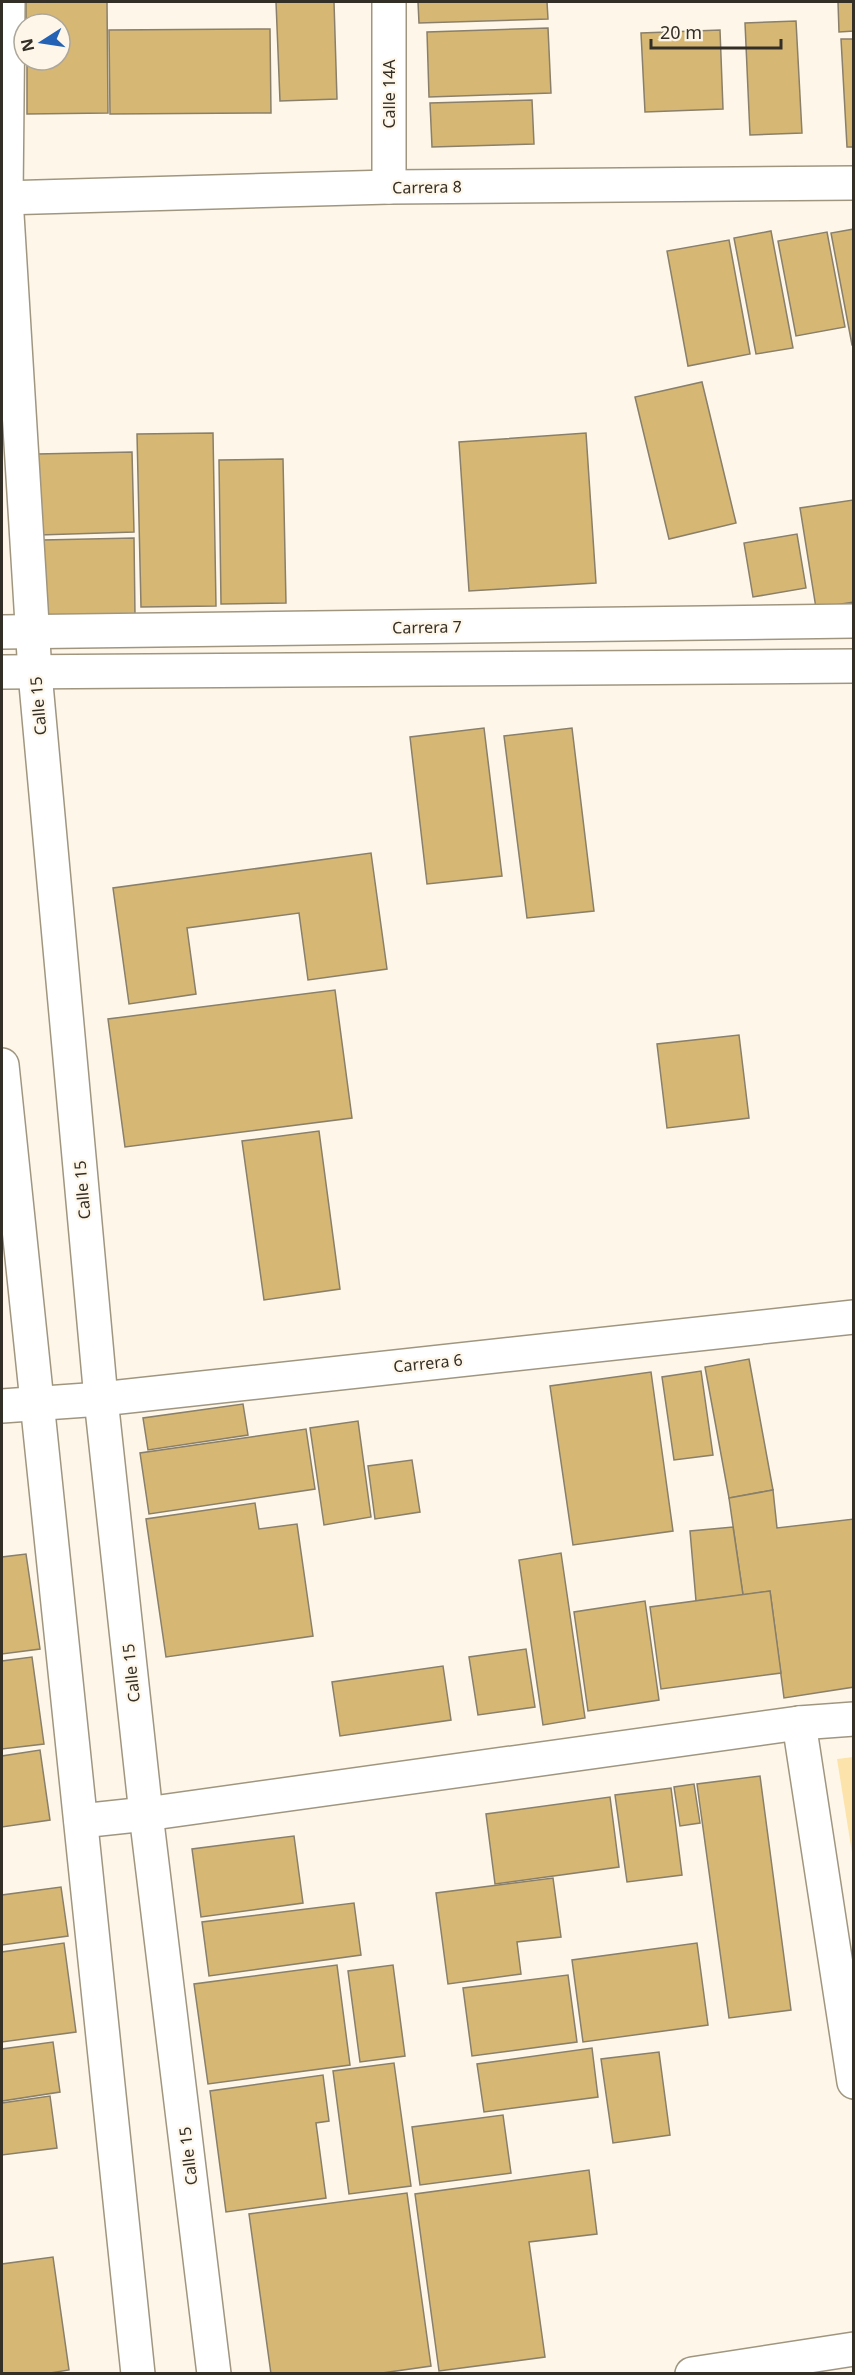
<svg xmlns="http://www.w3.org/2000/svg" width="855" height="2375" font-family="'Noto Sans',sans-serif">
  <rect width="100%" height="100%" fill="#fef7e9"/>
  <path fill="#fce3ac" d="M853,1757H854L853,1859L837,1759Z"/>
  <g fill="#d6b874" stroke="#897f6a" stroke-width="1.5">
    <path d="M26,2H107L108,113L27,114V60H60V24H26Z"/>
    <path d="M276,2H334L337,99L280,101Z"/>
    <path d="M418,2H547L548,19L419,23Z"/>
    <path d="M838,2H854V31L839,32Z"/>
    <path d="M796,21L802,133L750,135L745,23Z"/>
    <path d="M548,28L551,93L429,97L427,32Z"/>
    <path d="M270,29L271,113L110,114L109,30Z"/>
    <path d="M720,30L723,109L645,112L641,33Z"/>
    <path d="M841,39H854V147H847Z"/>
    <path d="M532,100L534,144L432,147L430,103Z"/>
    <path d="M854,229V345H852L831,233Z"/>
    <path d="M771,231L793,348L756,354L734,238Z"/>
    <path d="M827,232L845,327L796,336L778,241Z"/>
    <path d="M729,240L750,354L688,366L667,251Z"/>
    <path d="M702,382L736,523L669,539L635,397Z"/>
    <path d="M213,433L216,606L141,607L137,434Z"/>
    <path d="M586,433L596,583L469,591L459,442Z"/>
    <path d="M132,452L134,532L39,535L37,454Z"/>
    <path d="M283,459L286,603L221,604L219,460Z"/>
    <path d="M853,500L854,602L816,608L800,508Z"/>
    <path d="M797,534L806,588L753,597L744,543Z"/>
    <path d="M134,538L135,615L44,618L43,540Z"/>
    <path d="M484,728L502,876L427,884L410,737Z"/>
    <path d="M572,728L594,911L527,918L504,736Z"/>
    <path d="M371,853L387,969L308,980L299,913L187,928L196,994L129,1004L113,888Z"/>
    <path d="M335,990L352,1118L125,1147L108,1019Z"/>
    <path d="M739,1035L749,1118L667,1128L657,1044Z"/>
    <path d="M319,1131L340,1289L264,1300L242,1141Z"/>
    <path d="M749,1359L773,1490L729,1498L705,1367Z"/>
    <path d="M701,1371L713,1455L674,1460L662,1377Z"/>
    <path d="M651,1372L673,1531L573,1545L550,1386Z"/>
    <path d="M243,1404L248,1435L148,1450L143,1418Z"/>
    <path d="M358,1421L371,1517L324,1525L310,1428Z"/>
    <path d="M306,1429L315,1489L149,1514L140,1453Z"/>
    <path d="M412,1460L420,1512L375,1519L368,1466Z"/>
    <path d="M773,1490L777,1528L854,1519V1687L784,1698L770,1591L743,1595L729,1498Z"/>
    <path d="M255,1503L259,1529L297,1524L313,1636L166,1657L146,1519Z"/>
    <path d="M733,1527L743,1595L696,1601L690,1531Z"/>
    <path d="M561,1553L585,1718L543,1725L519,1560Z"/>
    <path d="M26,1554L40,1649L2,1654V1557Z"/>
    <path d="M770,1591L781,1673L661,1689L650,1607Z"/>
    <path d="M645,1601L659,1700L588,1711L574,1612Z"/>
    <path d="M526,1649L535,1707L478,1715L469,1657Z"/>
    <path d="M32,1657L44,1744L2,1749V1661Z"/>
    <path d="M443,1666L451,1720L340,1736L332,1682Z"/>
    <path d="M40,1750L50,1820L2,1827V1756Z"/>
    <path d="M760,1776L791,2010L729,2018L697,1784Z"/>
    <path d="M694,1784L700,1823L680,1826L674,1787Z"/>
    <path d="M671,1788L682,1875L627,1882L615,1795Z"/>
    <path d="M610,1797L619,1867L495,1884L486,1814Z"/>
    <path d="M294,1836L303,1903L201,1917L192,1849Z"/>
    <path d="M553,1878L561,1937L517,1942L521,1974L448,1984L436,1893Z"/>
    <path d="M61,1887L68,1936L2,1945V1895Z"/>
    <path d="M354,1903L361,1955L209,1976L202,1922Z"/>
    <path d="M64,1943L76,2032L2,2042V1952Z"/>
    <path d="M697,1943L708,2025L583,2042L572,1960Z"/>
    <path d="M337,1965L350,2065L208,2084L194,1984Z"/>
    <path d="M393,1965L405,2056L360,2062L348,1971Z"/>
    <path d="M568,1975L577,2042L472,2056L463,1988Z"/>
    <path d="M53,2042L60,2092L2,2101V2049Z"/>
    <path d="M592,2048L598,2097L484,2112L477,2064Z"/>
    <path d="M659,2052L670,2135L613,2143L601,2059Z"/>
    <path d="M394,2063L411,2186L349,2194L333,2071Z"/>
    <path d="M323,2075L329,2121L316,2123L326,2198L226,2212L210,2091Z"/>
    <path d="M50,2096L57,2148L2,2155V2103Z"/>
    <path d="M503,2115L511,2173L420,2185L412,2127Z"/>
    <path d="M589,2170L597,2234L529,2242L545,2357L439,2371L415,2194Z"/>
    <path d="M407,2193L431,2366L375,2374H271L249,2214Z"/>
    <path d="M53,2257L69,2370L44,2374H2V2264Z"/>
  </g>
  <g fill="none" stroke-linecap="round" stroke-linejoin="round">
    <defs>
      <g id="street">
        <path d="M389,2V187"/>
        <path d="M2,198L389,187L854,183"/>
        <path d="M2,632L854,621"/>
        <path d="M2,672L854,666"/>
        <path d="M2,1406L101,1399L854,1317"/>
        <path d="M799,1723L854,2082"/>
        <path d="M81,1821L146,1814L799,1723L854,1719"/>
        <path d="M692,2374L854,2349"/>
      </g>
      <g id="secondary">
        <path d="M8,2L6,198L35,673L101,1399L146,1814L214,2374"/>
        <path d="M2,1065L138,2374"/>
      </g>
    </defs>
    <use href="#street" stroke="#a09680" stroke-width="36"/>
    <use href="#secondary" stroke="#a09680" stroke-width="36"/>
    <use href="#street" stroke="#fff" stroke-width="33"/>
    <use href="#secondary" stroke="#fff" stroke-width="33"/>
  </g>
  <g text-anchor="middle" stroke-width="4.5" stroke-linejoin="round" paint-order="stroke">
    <g font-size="16" fill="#332f26" stroke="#fef7e9">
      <text transform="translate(389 94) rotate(-90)" y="6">Calle 14A</text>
      <text transform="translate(427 187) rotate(-1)" y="6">Carrera 8</text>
      <text transform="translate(427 627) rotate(-1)" y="6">Carrera 7</text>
      <text transform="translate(38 706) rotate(-95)" y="6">Calle 15</text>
      <text transform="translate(82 1190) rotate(-95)" y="6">Calle 15</text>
      <text transform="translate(428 1363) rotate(-6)" y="6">Carrera 6</text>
      <text transform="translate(131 1673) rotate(-96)" y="6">Calle 15</text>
      <text transform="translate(188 2156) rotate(-97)" y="6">Calle 15</text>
    </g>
  </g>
  <rect width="855" height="2375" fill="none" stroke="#332f26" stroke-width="6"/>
  <g transform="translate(42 42) rotate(258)"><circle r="28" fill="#fef7e9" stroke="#ada79b" stroke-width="1.5"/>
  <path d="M0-4.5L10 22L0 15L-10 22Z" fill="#2362b4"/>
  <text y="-9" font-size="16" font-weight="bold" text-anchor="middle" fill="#332f26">N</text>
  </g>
  <path d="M651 39v9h130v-9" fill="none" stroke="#332f26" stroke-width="3"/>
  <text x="660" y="39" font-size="18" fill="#332f26" stroke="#fef7e9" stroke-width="4.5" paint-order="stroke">20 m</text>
</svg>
